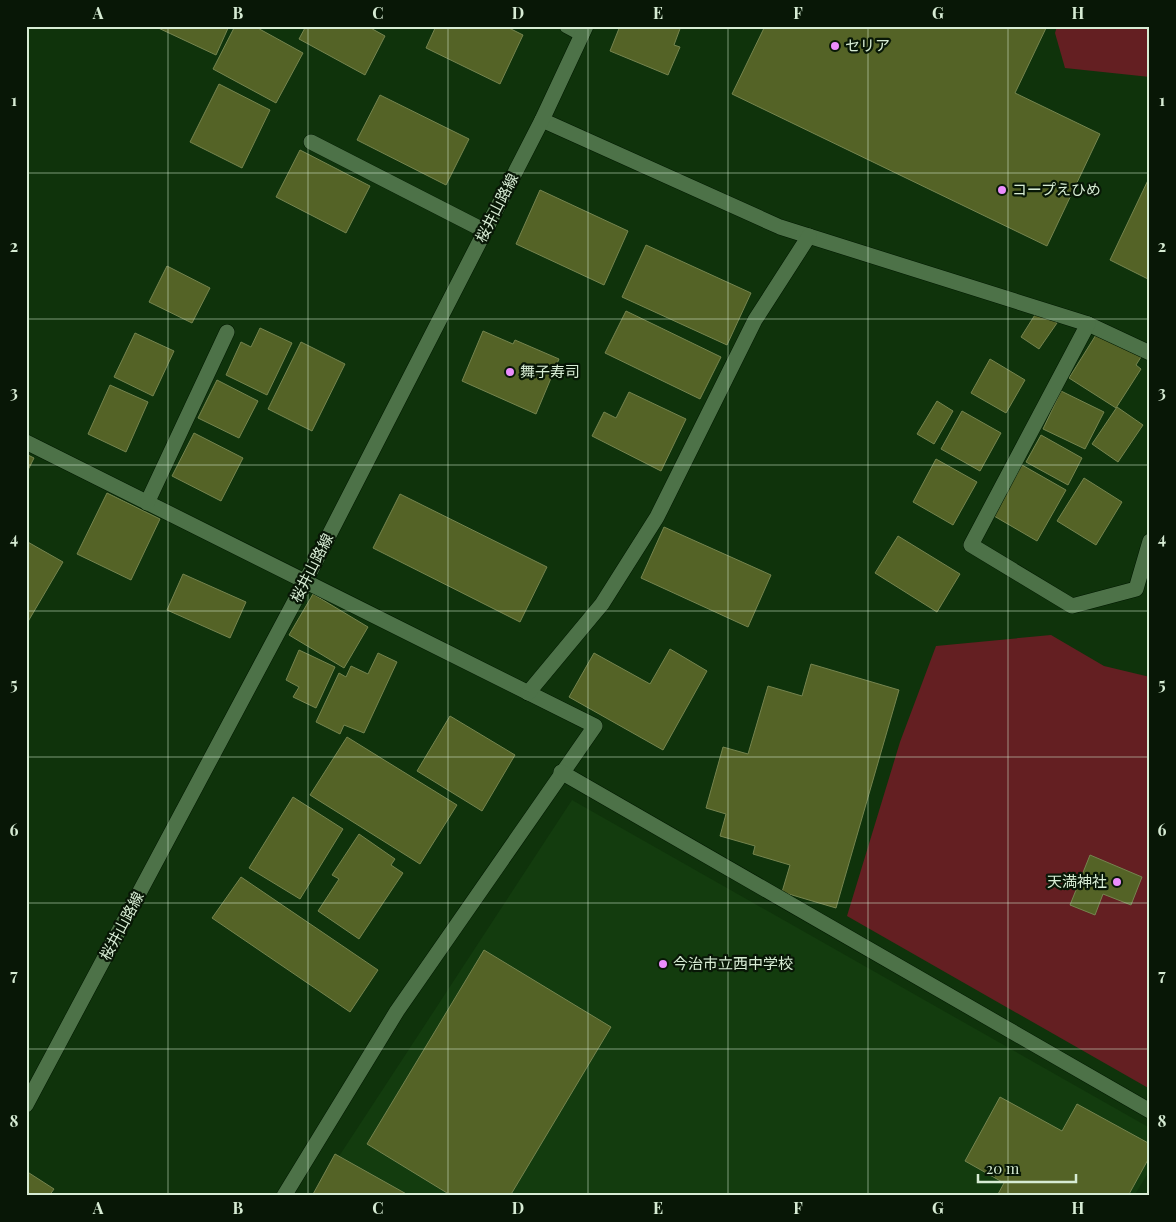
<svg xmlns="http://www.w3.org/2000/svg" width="1176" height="1222" font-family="'Playfair Display','Noto Sans JP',serif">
  <rect width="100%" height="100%" fill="#0f330b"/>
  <path fill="#133c0e" d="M572,800L1150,1128V1170L1134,1196H313Z"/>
  <g fill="#641f22">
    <path d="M1057,26H1150V77L1065,68L1055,33Z"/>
    <path d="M1051,635L1104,666L1150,677V1089L847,916L900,742L936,646Z"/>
  </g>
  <g fill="#546326" stroke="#75844f">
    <path d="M154,26H229L216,55Z"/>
    <path d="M235,26H254L303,53L276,103L213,69Z"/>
    <path d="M306,26H367L385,36L365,75L299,39Z"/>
    <path d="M436,26H505L523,35L500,84L426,48Z"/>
    <path d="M620,26H681L674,45L680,47L668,75L610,51Z"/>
    <path d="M765,26H1047L1015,93L1100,134L1047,246L732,94Z"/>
    <path d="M219,84L270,110L242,168L190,142Z"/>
    <path d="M380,95L469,139L446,185L357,140Z"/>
    <path d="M300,150L370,186L346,233L276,197Z"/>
    <path d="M1150,176V280L1110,260Z"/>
    <path d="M540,190L628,231L604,285L516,244Z"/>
    <path d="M646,245L751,293L727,345L622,297Z"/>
    <path d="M167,266L210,288L192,323L149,302Z"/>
    <path d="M1038,310L1057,323L1039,349L1021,337Z"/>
    <path d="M626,311L721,357L700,399L605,353Z"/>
    <path d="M260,328L292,343L267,395L226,375L241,342L251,347Z"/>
    <path d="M1099,330L1141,357L1136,365L1141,369L1116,408L1069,378Z"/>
    <path d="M483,331L513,344L515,340L559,359L536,414L462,381Z"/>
    <path d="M135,333L174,351L153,396L114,377Z"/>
    <path d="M301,342L345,364L312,431L268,409Z"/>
    <path d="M990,359L1025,380L1006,413L971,393Z"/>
    <path d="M217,380L258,401L239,438L198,418Z"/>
    <path d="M110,385L148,402L126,452L88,434Z"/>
    <path d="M1061,391L1104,412L1085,449L1043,429Z"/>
    <path d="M629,392L686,419L661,471L592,436L604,412L616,418Z"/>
    <path d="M937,401L953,411L934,444L917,434Z"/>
    <path d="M1117,407L1143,425L1118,462L1092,444Z"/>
    <path d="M962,411L1001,433L980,471L941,449Z"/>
    <path d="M194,433L243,458L221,501L172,476Z"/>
    <path d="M1041,435L1082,458L1068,485L1026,462Z"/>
    <path d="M26,454L34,458L26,474Z"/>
    <path d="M936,459L977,482L953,525L913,502Z"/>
    <path d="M1022,465L1066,490L1037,541L994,516Z"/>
    <path d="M1084,478L1122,502L1096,545L1057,521Z"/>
    <path d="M107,493L160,519L131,580L77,554Z"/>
    <path d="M400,494L547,567L520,622L373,548Z"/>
    <path d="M664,527L771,575L748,627L641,578Z"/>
    <path d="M898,536L960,574L937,612L875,573Z"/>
    <path d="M26,541L63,562L26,625Z"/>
    <path d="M183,574L246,602L230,638L167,610Z"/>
    <path d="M313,594L368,627L344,668L289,635Z"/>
    <path d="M670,649L707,671L663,750L569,697L594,653L650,684Z"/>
    <path d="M299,650L335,667L316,708L293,697L299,687L286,680Z"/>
    <path d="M378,653L397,662L364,733L344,725L340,734L316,722L339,673L346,677L351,666L368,674Z"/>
    <path d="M811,664L899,690L836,908L782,892L790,865L753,854L755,846L720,836L726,814L706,808L723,747L748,754L768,686L802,696Z"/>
    <path d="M450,716L515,755L482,811L417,771Z"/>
    <path d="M347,737L457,805L420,864L310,795Z"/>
    <path d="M293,797L343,829L300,899L249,868Z"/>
    <path d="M359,834L395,859L391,865L403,873L359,939L318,911L339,879L332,875Z"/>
    <path d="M1090,855L1142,877L1131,905L1103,894L1095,915L1070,905Z"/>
    <path d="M241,877L378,970L350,1012L212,918Z"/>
    <path d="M484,950L611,1027L510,1196H452L367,1144Z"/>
    <path d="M1000,1097L1062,1131L1077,1104L1150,1144V1156L1128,1196H997L1004,1183L965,1161Z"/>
    <path d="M335,1154L410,1196H312Z"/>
    <path d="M26,1171L54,1189L49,1196H26Z"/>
  </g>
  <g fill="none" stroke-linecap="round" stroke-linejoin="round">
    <defs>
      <g id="minor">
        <path d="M567,26L582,34"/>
        <path d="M542,120L780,227L1088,324L1150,353"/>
        <path d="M311,142L485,231"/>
        <path d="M1088,324L971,545L1072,606L1136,589L1150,541"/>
        <path d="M26,442L595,726L397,1011L284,1196"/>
        <path d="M147,503L227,332"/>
        <path d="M528,693L602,604L657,517L755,320L809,236"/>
        <path d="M561,772L1150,1111"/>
      </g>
      <path id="secondary" d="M26,1105L305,582L542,120L586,26"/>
    </defs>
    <use href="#minor" stroke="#011900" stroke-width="16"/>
    <use href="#secondary" stroke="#011900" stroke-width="16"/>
    <use href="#minor" stroke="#4d7248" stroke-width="15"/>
    <use href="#secondary" stroke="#4d7248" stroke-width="15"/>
  </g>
  <path fill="none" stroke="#d7ecd4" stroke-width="1" stroke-opacity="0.55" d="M168,26V1196M308,26V1196M448,26V1196M588,26V1196M728,26V1196M868,26V1196M1008,26V1196M26,173H1150M26,319H1150M26,465H1150M26,611H1150M26,757H1150M26,903H1150M26,1049H1150"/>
  <g fill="#eb8dfc" stroke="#081706" stroke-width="2">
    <circle cx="835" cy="46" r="5"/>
    <circle cx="1002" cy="190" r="5"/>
    <circle cx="510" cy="372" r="5"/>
    <circle cx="1117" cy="882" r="5"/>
    <circle cx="663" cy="964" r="5"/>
  </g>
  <g text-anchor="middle" stroke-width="4.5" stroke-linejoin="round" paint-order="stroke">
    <g font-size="15" fill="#d7ecd4" stroke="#081706" text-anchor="start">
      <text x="845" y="51">セリア</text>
      <text x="1012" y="195">コープえひめ</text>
      <text x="520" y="377">舞子寿司</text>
      <text x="1107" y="887" text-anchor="end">天満神社</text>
      <text x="673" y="969">今治市立西中学校</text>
    </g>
    <g font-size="15" fill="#d7ecd4" stroke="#081706">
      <text transform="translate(497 208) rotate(-63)" y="5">桜井山路線</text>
      <text transform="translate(312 568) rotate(-63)" y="5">桜井山路線</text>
      <text transform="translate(122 926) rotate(-62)" y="5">桜井山路線</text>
    </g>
  </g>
  <rect width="1176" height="1222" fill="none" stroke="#081706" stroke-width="55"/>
  <path d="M978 1174v8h98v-8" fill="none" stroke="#d7ecd4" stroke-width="2.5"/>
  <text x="986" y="1174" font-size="15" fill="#d7ecd4" stroke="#081706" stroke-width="4" paint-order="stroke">20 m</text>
  <rect x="28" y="28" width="1120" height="1166" fill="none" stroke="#d7ecd4" stroke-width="2"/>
  <g font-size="16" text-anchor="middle" font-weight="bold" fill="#d7ecd4">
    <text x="98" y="19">A</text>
    <text x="238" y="19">B</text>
    <text x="378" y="19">C</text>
    <text x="518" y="19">D</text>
    <text x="658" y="19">E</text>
    <text x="798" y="19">F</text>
    <text x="938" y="19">G</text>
    <text x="1078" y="19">H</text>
    <text x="14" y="106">1</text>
    <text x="1162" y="106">1</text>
    <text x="14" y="252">2</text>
    <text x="1162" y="252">2</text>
    <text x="14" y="398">3</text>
    <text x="1162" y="398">3</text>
    <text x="14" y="544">4</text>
    <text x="1162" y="544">4</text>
    <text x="14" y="690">5</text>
    <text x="1162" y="690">5</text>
    <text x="14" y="836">6</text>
    <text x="1162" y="836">6</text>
    <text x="14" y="981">7</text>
    <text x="1162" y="981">7</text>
    <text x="14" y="1127">8</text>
    <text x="1162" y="1127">8</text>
    <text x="98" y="1214">A</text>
    <text x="238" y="1214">B</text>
    <text x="378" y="1214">C</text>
    <text x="518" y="1214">D</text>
    <text x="658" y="1214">E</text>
    <text x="798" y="1214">F</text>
    <text x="938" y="1214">G</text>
    <text x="1078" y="1214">H</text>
  </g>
</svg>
